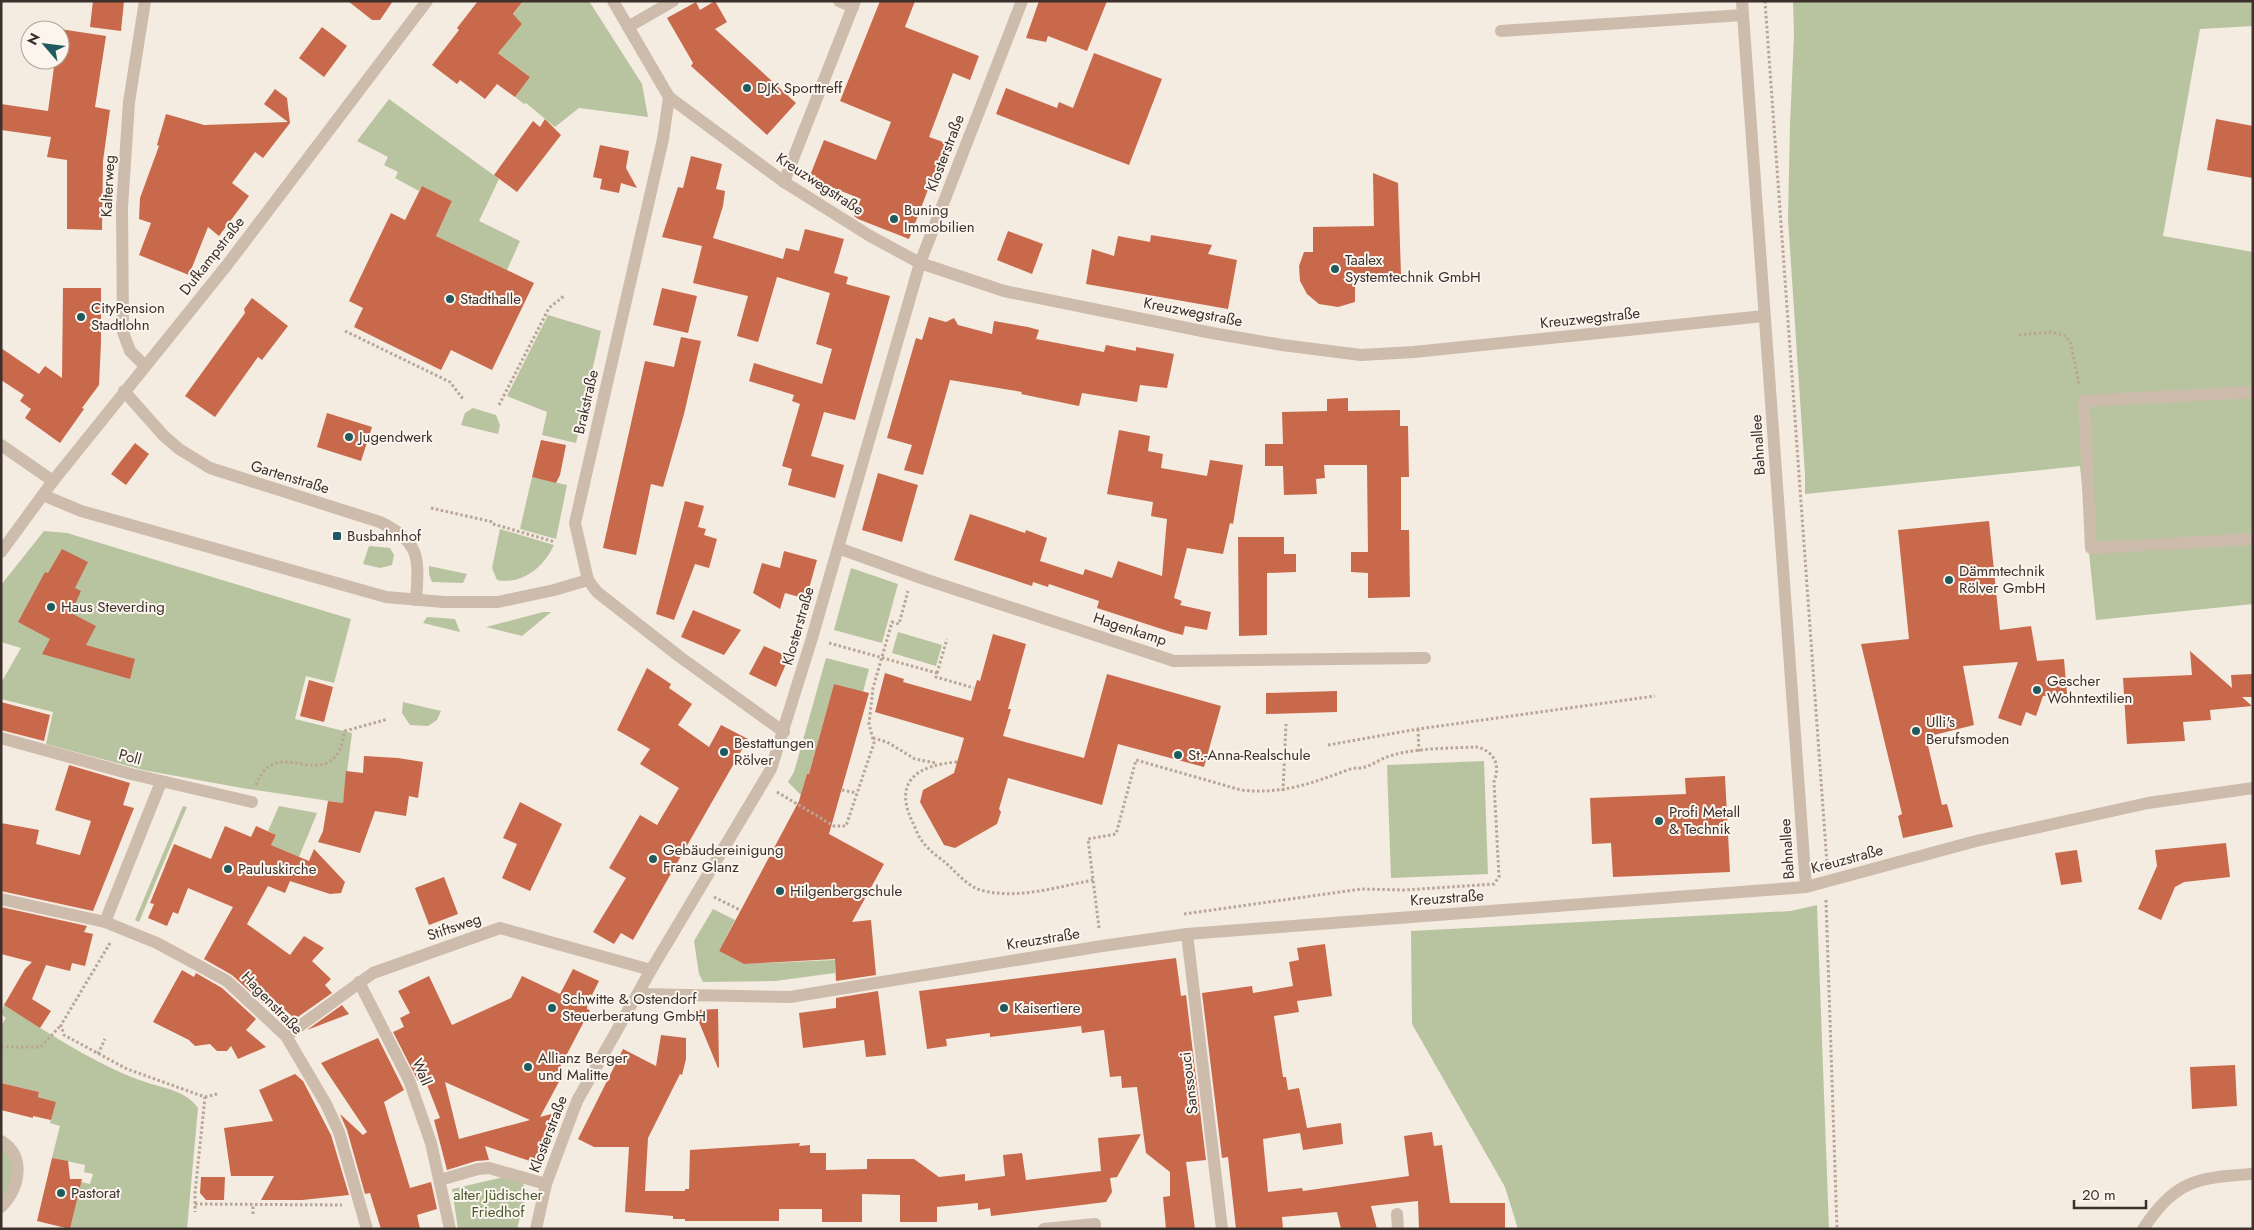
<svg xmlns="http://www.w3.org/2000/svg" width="2254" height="1230" font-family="Jost,sans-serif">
  <rect width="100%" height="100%" fill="#f4ebe1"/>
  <g fill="#b8c4a0">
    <path d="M523,1H589L642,84L648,117L579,108L555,127L526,103L524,104L515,97L530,77L488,45L507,42L522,24L513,15Z"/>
    <path d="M1793,1H2253V26L2200,29L2163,236L2253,252V604L2096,620L2080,466L1805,494V474L1788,219L1790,124L1794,35Z"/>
    <path d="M389,99L499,179L479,221L520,241L507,270L436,236L452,201L422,186L419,191L395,178L398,172L384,165L388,157L357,141Z"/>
    <path d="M548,315L601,331L576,443L542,435L547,412L507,396Z"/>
    <path d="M473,408L496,415L500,425L498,434L461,425L465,413Z"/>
    <path d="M532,477L567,485L556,539L520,529Z"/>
    <path d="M500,529L554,545C544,567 522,585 497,580L492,568Z"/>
    <path d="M44,531L67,533L351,619L334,683L306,676L295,719L352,733L343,803L242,788L143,770L46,744L53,712L1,699V683L21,648L1,642V585Z"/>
    <path d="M369,546L390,548L394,555L392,565L380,568L363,564Z"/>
    <path d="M429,566L467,574L463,583L432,582L429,574Z"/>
    <path d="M851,568L898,584L882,643L834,630Z"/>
    <path d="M543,612H551L522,636L486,627Z"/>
    <path d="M427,617L455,619L460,632L423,623Z"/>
    <path d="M898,632L942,645L936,666L892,653Z"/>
    <path d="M826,658L869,669L863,692L834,684L809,774L803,787L802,796L788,782L794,772Z"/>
    <path d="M403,702L441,711L437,720L428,726L410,725L402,713Z"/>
    <path d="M1484,761L1488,874L1391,878L1387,765Z"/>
    <path d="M183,806L187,807L181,821L139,922L135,920Z"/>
    <path d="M279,806L317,813L299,857L271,845L276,835L268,831Z"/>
    <path d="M1817,905L1829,1229H1518L1505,1187L1412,1024L1411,931L1791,911Z"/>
    <path d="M713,909L735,920L719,951L744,964L835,960V973L775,981L703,982L699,974L694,941Z"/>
    <path d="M4,1005C50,1034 97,1066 148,1083C167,1089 186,1091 198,1108L187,1229H70L81,1182L90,1184L93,1174L84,1172L85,1165L52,1158L60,1126L50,1123L56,1102L38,1097L39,1092L1,1083V1026L6,1018L1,1014Z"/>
    <path d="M1,1144L10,1148L15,1173L1,1204Z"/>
    <path d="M504,1177L522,1183L527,1190L517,1229H458L452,1189Z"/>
  </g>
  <g fill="#c8694b" fill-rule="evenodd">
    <path d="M93,1H124L121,31L90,27Z"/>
    <path d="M348,1H393L380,20H372Z"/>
    <path d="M478,1H523L513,14L522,24L498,53L530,77L515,97L497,84L485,99L460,80L457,84L432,65L459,30L457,28Z"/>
    <path d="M715,1L727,22L715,29L796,103L767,135L691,66L693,63L667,18L696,2L700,10Z"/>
    <path d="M880,1H915L905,27L979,56L970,80L953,73L929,137L946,143L909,239L858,219L854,216L861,199L809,178L824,140L876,160L891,122L840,101Z"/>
    <path d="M1039,1H1107L1087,51L1048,36L1046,42L1026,38Z"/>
    <path d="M322,27L347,46L324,77L299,58Z"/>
    <path d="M60,29L106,36L95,107L110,110L103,161L102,230L67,229V160L47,157L51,137L1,130V104L48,111L55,60H60Z"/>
    <path d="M1094,53L1162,79L1129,165L996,114L1006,88L1057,108L1059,102L1073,108Z"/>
    <path d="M275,89L287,98L290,123L263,158L255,152L232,183L249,196L219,236L208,227L189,275L139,255L151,223L139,219L140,198L159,146L157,145L166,114L204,125L288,122L264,104Z"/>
    <path d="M545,119L561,135L517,192L494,175L533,121L540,127Z"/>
    <path d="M2216,119L2253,126V178L2207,170Z"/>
    <path d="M600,145L629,151L626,168L637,188L621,183L619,193L600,189L602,179L593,177Z"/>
    <path d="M691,156L722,164L716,189L725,191L723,206L713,238L783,259L786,248L799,251L805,229L844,239L834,273L848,277L846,284L890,296L855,420L824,412L811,456L844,465L835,498L788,485L792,469L782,466L800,404L792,401L794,395L749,381L754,363L822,384L832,349L816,344L830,293L777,277L758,342L737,336L748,296L693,283L702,246L662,237L678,187L683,188Z"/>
    <path d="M1373,173L1398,183L1401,275H1355V302L1338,307L1319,304L1307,294L1300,281L1299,266L1304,252H1313V227L1374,226Z"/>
    <path d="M422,186L452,201L436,236L534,283L492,370L451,350L441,370L354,327L363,308L349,301L391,213L405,220Z"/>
    <path d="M1008,231L1043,244L1032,274L997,260Z"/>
    <path d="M1151,235L1212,245L1208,254L1237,260L1228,309L1086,284L1092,249L1114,256L1118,236L1150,242Z"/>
    <path d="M63,288H101V342L99,385L82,408L84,409L60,443L25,418L31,409L20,401L24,395L1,380V348L39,374L45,366L62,378Z"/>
    <path d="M662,288L697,296L688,333L653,325Z"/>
    <path d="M252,298L288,326L262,360L258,357L215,417L185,396L245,313L244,309Z"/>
    <path d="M929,317L946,322L954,318L958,325L992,334L994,321L1028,327L1039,330L1036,339L1104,352L1106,345L1136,351V347L1174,354L1167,388L1140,385L1137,402L1082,393L1079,406L1021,394L1022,392L950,380L923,475L904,470L912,445L887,438L916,338L922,340Z"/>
    <path d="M681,337L701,341L684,414L663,487L651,484L636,555L603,548L645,361L674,367Z"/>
    <path d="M1348,398V411L1400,410V426H1408L1409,477H1401V530H1409L1410,597L1368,598V573L1351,572V552H1368L1367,465H1324L1325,478L1316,479L1317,494L1284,495L1283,466H1265V444H1283L1282,412L1327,411V399Z"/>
    <path d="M327,413L372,427L361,461L317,447Z"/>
    <path d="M1119,430L1150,436L1148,451L1163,454L1161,468L1207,476L1210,460L1243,465L1233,524L1230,523L1223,554L1187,548L1174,598L1182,601L1180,605L1211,612L1207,630L1185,626L1183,635L1171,632L1097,608L1099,601L1049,584L1048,587L1033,582L1032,586L954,560L970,514L1025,533L1026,530L1047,538L1040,561L1083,575L1085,569L1112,578L1118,561L1162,576L1167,519L1151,516L1153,502L1107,494Z"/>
    <path d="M541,440L566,445L560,475L556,483L532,477Z"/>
    <path d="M135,443L149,454L126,485L111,474Z"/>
    <path d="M878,473L918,485L902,542L862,530Z"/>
    <path d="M685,501L704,506L698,527L706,529L704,535L717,539L709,568L695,564L674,620L656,614Z"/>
    <path d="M1989,521L2000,630L2031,626L2037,661L2064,659L2067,694L2043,696L2036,716L2026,712L2021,726L1998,718L2018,662L1963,666L1974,725L1926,737L1942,805L1947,804L1953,827L1903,838L1898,816L1902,814L1861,644L1909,639L1898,530Z"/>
    <path d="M1238,537H1284V554H1296V572L1267,573V635L1239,636Z"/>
    <path d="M62,549L88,562L75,588L81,591L71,613L96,626L86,645L135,659L130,679L42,654L50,639L18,622L45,572L48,573Z"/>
    <path d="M784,551L817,560L806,599L785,593L780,609L753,593L762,563L780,568Z"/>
    <path d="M693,610L741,630L724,655L681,637Z"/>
    <path d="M993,634L1026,644L1008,709H1011L1003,736L1084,758L1107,674L1221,706L1204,767L1118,744L1102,805L1008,778L999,809L1001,812L997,824L955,848L944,845L920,802L923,790L954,773L964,738L875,712L885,673L904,679L903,682L971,701L977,680L980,681Z"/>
    <path d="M764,646L789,657L776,687L749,674Z"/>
    <path d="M2190,651L2232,688L2231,675L2253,674V697H2242L2252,706L2210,710L2211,720L2183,722L2185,741L2127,744L2123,678L2192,675Z"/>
    <path d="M647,668L671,684L669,688L692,704L678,725L709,747L721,725L748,739L633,940L621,933L614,944L593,932L626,878L609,868L640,815L657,825L679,788L640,764L650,749L617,730Z"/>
    <path d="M309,680L333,687L324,722L300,716Z"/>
    <path d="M834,684L869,693L829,834L884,864L852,922L871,920L876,975L836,981L835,959L744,964L719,951L799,801L807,774H809Z"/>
    <path d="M1337,691V712L1266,714V693Z"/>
    <path d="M1,702L50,715L44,741L1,730Z"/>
    <path d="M364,756L398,758L423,762L418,798L409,796L406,816L375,811L360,853L318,842L323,831L328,801L343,803L346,771L363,773Z"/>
    <path d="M69,765L130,783L123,805L134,808L93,911L1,891V823L39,830L36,844L80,855L91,821L55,810Z"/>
    <path d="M1725,776L1730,872L1613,877L1611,843L1592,844L1590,798L1686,794L1685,778Z"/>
    <path d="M520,802L562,824L530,891L502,878L517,844L503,838Z"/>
    <path d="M225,826L251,837L256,826L276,835L271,845L309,861L314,849L345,882L341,893L330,894L290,881L285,893L268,886L247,924L290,955L304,936L324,948L312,961L331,979L325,985L332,993L295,1019L274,1000L267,1007L232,975L204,959L233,907L188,888L178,914L173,912L167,926L148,918L154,904L150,903L174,844L211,859Z"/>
    <path d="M2226,843L2230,877L2184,882L2175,887L2161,920L2138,909L2157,866L2155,850Z"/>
    <path d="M2077,850L2082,882L2061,885L2055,853Z"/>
    <path d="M444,877L458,914L429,925L415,888Z"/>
    <path d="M1,907L87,926L84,932L93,934L85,966L72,963L70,971L46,965L32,999L51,1011L40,1028L4,1005L25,969L32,962L1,954Z"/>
    <path d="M1325,944L1332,996L1297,1001L1299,1012L1274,1016L1283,1077H1286L1288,1090L1299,1088L1307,1128L1341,1123L1343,1144L1303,1150L1300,1133L1263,1139L1268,1192L1302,1188L1303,1191L1409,1176L1404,1136L1432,1132L1434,1146L1442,1145L1450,1203H1505V1229H1419L1418,1201L1371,1206L1377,1229H1341L1337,1212L1282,1217L1283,1229H1236L1228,1157L1222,1158L1202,993L1252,986L1253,993L1293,986L1289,962L1299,960L1297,948Z"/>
    <path d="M1176,958L1181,996L1186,995L1206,1160L1186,1162L1195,1229H1166L1163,1197L1170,1196V1172L1146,1153L1137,1087L1122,1088L1121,1076L1110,1077L1104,1030L1082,1033L1081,1026L990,1037V1033L946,1039L947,1046L927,1049L919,991Z"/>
    <path d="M573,969L599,981L589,1001L587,1009L590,1010L556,1075L561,1078L540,1117L555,1113L536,1163L485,1146L489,1160L476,1161L447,1170L434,1120L440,1118L424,1077L418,1081L393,1032L404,1027L400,1018L410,1013L398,991L429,976L452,1025L511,998L522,976L560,994ZM445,1082L530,1120L459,1139Z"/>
    <path d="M182,970L194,977L196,973L222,988L256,1019L246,1030L266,1047L238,1059L231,1046L227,1051H217L210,1044L195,1046L189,1040L153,1022Z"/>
    <path d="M878,991L886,1055L866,1057L864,1040L803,1048L799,1013L836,1008V998Z"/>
    <path d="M342,1005L349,1014L307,1030Z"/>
    <path d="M718,1009L719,1067L718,1068L694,1010Z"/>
    <path d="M661,1035L686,1038V1059L682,1075L680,1074L648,1138L645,1191H685V1189H689L690,1150L800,1143L799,1146L810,1145V1153H826V1170L867,1169V1159H914L939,1177L965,1174V1181L1005,1176L1003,1155L1022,1153L1026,1180L1101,1171L1098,1138L1141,1134L1117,1177L1110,1178L1112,1192L1106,1202L991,1216L990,1208L978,1210V1203L937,1207V1222H900V1195L862,1194V1222H822V1209H779V1221H685V1219H673V1216L625,1212L629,1147H594L578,1139L623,1049L656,1066Z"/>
    <path d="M378,1038L404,1090L384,1102L410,1188L431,1182L437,1209L417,1215L420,1229H381L370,1193L365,1194L347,1130L340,1114L363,1135L367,1132L321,1063Z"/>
    <path d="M2235,1065L2237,1106L2192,1109L2190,1067Z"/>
    <path d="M295,1074L303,1081L331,1135L349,1195L302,1200H261L274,1176H231L224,1128L273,1121L259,1090Z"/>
    <path d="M1,1083L39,1092L38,1097L56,1102L51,1120L33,1116V1118L1,1110Z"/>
    <path d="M52,1158L68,1161L70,1179H82L70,1229L37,1221Z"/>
    <path d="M201,1177H225L224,1200H206L200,1193Z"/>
  </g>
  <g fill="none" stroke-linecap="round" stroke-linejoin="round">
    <g stroke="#b9a596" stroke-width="3" stroke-dasharray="2.5 2.5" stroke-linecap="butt">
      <path d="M1765,1L1827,864"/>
      <path d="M345,331L450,382L463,399"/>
      <path d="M2019,335L2051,332L2066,336L2071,344L2079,384"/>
      <path d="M499,405L549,308L565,295"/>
      <path d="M431,508L493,522"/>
      <path d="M493,524L555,542"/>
      <path d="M829,643L937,673L936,677L974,688"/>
      <path d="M937,673L947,639"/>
      <path d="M1418,729L1419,752"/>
      <path d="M873,738L887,742L915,759L936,763"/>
      <path d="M1328,745L1418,729L1655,696"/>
      <path d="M957,762C919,765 893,780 912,821C915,827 918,836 922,841C928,850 939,857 947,864C958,874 969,888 984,891C1020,899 1057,887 1093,880"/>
      <path d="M256,785C275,736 316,786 338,753C342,747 343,738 345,731L388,719"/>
      <path d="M842,790L857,793"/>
      <path d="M1283,791L1286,724"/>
      <path d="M777,792L834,826H846L874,743L869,724L873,688L892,622L899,624L908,591"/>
      <path d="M714,897L740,910"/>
      <path d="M1826,900L1837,1229"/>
      <path d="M1099,928L1088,839L1116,834L1136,760L1241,790C1283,795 1315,782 1353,768C1369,770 1377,759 1393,755C1417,748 1452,748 1478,747C1496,753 1500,766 1494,782L1499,877L1494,884L1405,890L1361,889L1184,914"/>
      <path d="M110,943L61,1025L64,1035L127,1069L205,1097L195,1193V1212"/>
      <path d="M1,1047H41L61,1025"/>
      <path d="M98,1054L105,1039"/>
      <path d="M205,1097L217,1094"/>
      <path d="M195,1204L342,1205"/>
      <path d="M253,1214V1205"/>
    </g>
    <g stroke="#cdbbac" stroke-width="12">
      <path d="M613,1L669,97L663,139L575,523L588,580L597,592L680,657L784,732"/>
      <path d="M839,1L853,7"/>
      <path d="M1742,1L1806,887"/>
      <path d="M628,27L673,1"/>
      <path d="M1501,31L1743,15"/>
      <path d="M669,97L784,182L870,236L920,263L1004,291L1212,333L1282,345L1361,355L1414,352L1764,316"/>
      <path d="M784,182L855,1"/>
      <path d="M145,366L130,351L123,332L122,207L129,102L145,1"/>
      <path d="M124,391L163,435L179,449L210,468L380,522C421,542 419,558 416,600"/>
      <path d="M2253,392L2084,401L2091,548L2253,539"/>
      <path d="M1,445L53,481"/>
      <path d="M43,495L81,511L386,597L444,602H498L554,590L588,580"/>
      <path d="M838,548L927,580L1174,661L1425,658"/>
      <path d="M1,552L53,481L227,265L427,1"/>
      <path d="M1,738L131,774L252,802"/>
      <path d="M1,899L105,922L157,943L227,981L286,1036L326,1104L339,1132L367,1229"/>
      <path d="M105,922L161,782"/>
      <path d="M1187,934L1222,1229"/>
      <path d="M359,982L409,1080L431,1143L450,1229"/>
      <path d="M638,994L790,997L1102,946L1187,934L1806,887L1976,841L2148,803L2253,788"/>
      <path d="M286,1036L373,973L500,928L651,970"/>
      <path d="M1,1141C27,1156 19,1189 1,1207"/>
      <path d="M440,1180L478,1169L489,1168L546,1184"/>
      <path d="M1397,1214L1398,1229"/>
      <path d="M536,1229L546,1184L577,1101L651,970L771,769L812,638L920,263L1022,1"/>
      <path d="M1044,1229L1095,1224V1229"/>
      <path d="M2143,1229C2177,1179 2196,1178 2253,1174"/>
    </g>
  </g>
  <g fill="#1f5a5e" stroke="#fbf5ee" stroke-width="2">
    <circle cx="747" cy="88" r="5"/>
    <circle cx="894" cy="219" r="5"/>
    <circle cx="1335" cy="269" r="5"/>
    <circle cx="450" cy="299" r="5"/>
    <circle cx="81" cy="317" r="5"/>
    <circle cx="349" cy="437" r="5"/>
    <rect x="332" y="531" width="10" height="10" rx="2.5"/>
    <circle cx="1949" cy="580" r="5"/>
    <circle cx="51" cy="607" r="5"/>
    <circle cx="2037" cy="690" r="5"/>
    <circle cx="1916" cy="731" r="5"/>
    <circle cx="724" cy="752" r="5"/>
    <circle cx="1178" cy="755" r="5"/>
    <circle cx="1659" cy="821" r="5"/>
    <circle cx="653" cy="859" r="5"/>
    <circle cx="228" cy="869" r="5"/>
    <circle cx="780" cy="891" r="5"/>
    <circle cx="552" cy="1008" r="5"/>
    <circle cx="1004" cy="1008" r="5"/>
    <circle cx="528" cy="1067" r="5"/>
    <circle cx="61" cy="1193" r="5"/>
  </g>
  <g text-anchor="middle" stroke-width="4" stroke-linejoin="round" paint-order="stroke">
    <g font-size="15" fill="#3b302b" stroke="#fbf5ee" text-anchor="start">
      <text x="757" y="93">DJK Sporttreff</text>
      <text x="904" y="215">Buning<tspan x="904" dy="17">Immobilien</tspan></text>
      <text x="1345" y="265">Taalex<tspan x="1345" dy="17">Systemtechnik GmbH</tspan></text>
      <text x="460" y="304">Stadthalle</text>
      <text x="91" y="313">CityPension<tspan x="91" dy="17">Stadtlohn</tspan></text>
      <text x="359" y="442">Jugendwerk</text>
      <text x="347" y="541">Busbahnhof</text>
      <text x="1959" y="576">Dämmtechnik<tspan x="1959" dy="17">Rölver GmbH</tspan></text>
      <text x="61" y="612">Haus Steverding</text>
      <text x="2047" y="686">Gescher<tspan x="2047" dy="17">Wohntextilien</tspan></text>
      <text x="1926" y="727">Ulli's<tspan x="1926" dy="17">Berufsmoden</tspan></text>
      <text x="734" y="748">Bestattungen<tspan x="734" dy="17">Rölver</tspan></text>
      <text x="1188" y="760">St.-Anna-Realschule</text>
      <text x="1669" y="817">Profi Metall<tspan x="1669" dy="17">&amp; Technik</tspan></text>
      <text x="663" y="855">Gebäudereinigung<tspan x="663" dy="17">Franz Glanz</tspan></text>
      <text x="238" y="874">Pauluskirche</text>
      <text x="790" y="896">Hilgenbergschule</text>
      <text x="562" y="1004">Schwitte &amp; Ostendorf<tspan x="562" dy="17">Steuerberatung GmbH</tspan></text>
      <text x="1014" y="1013">Kaisertiere</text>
      <text x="538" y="1063">Allianz Berger<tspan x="538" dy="17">und Malitte</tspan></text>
      <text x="71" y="1198">Pastorat</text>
    </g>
    <g font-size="15" fill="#3b302b" stroke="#fbf5ee">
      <text transform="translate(945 153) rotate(-69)" y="5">Klosterstraße</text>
      <text transform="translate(820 184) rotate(33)" y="5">Kreuzwegstraße</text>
      <text transform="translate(108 186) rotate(-87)" y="5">Kalterweg</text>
      <text transform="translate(212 256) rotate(-52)" y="5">Dufkampstraße</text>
      <text transform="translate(1193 312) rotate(11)" y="5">Kreuzwegstraße</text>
      <text transform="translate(1590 318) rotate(-6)" y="5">Kreuzwegstraße</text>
      <text transform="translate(586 402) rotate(-77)" y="5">Brakstraße</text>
      <text transform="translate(1758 445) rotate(-94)" y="5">Bahnallee</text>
      <text transform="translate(290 477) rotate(17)" y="5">Gartenstraße</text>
      <text transform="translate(798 626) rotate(-74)" y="5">Klosterstraße</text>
      <text transform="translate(1130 629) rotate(18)" y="5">Hagenkamp</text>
      <text transform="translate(130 757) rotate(15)" y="5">Poll</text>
      <text transform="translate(1787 849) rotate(-94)" y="5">Bahnallee</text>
      <text transform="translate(1847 859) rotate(-15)" y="5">Kreuzstraße</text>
      <text transform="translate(1447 898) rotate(-4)" y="5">Kreuzstraße</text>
      <text transform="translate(454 927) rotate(-19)" y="5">Stiftsweg</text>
      <text transform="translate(1043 939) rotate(-9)" y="5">Kreuzstraße</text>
      <text transform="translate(272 1003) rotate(46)" y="5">Hagenstraße</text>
      <text transform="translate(422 1072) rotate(67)" y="5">Wall</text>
      <text transform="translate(1189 1083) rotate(-97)" y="5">Sanssouci</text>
      <text transform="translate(548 1134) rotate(-69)" y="5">Klosterstraße</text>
    </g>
    <g font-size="15" fill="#4a5a2e" stroke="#fbf5ee">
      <text x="498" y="1200">alter Jüdischer<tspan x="498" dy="17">Friedhof</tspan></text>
    </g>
  </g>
  <rect width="2254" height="1230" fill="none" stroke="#3b302b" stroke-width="5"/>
  <g transform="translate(45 45) rotate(298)"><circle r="24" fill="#fbf5ee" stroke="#aea6a0"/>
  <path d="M0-4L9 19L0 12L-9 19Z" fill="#1f5a5e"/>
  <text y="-8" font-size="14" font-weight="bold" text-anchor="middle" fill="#3b302b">N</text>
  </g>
  <path d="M2074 1200v8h72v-8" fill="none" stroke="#3b302b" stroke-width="2.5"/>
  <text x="2082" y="1200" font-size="15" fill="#3b302b" stroke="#fbf5ee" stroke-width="4" paint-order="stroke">20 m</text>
</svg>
